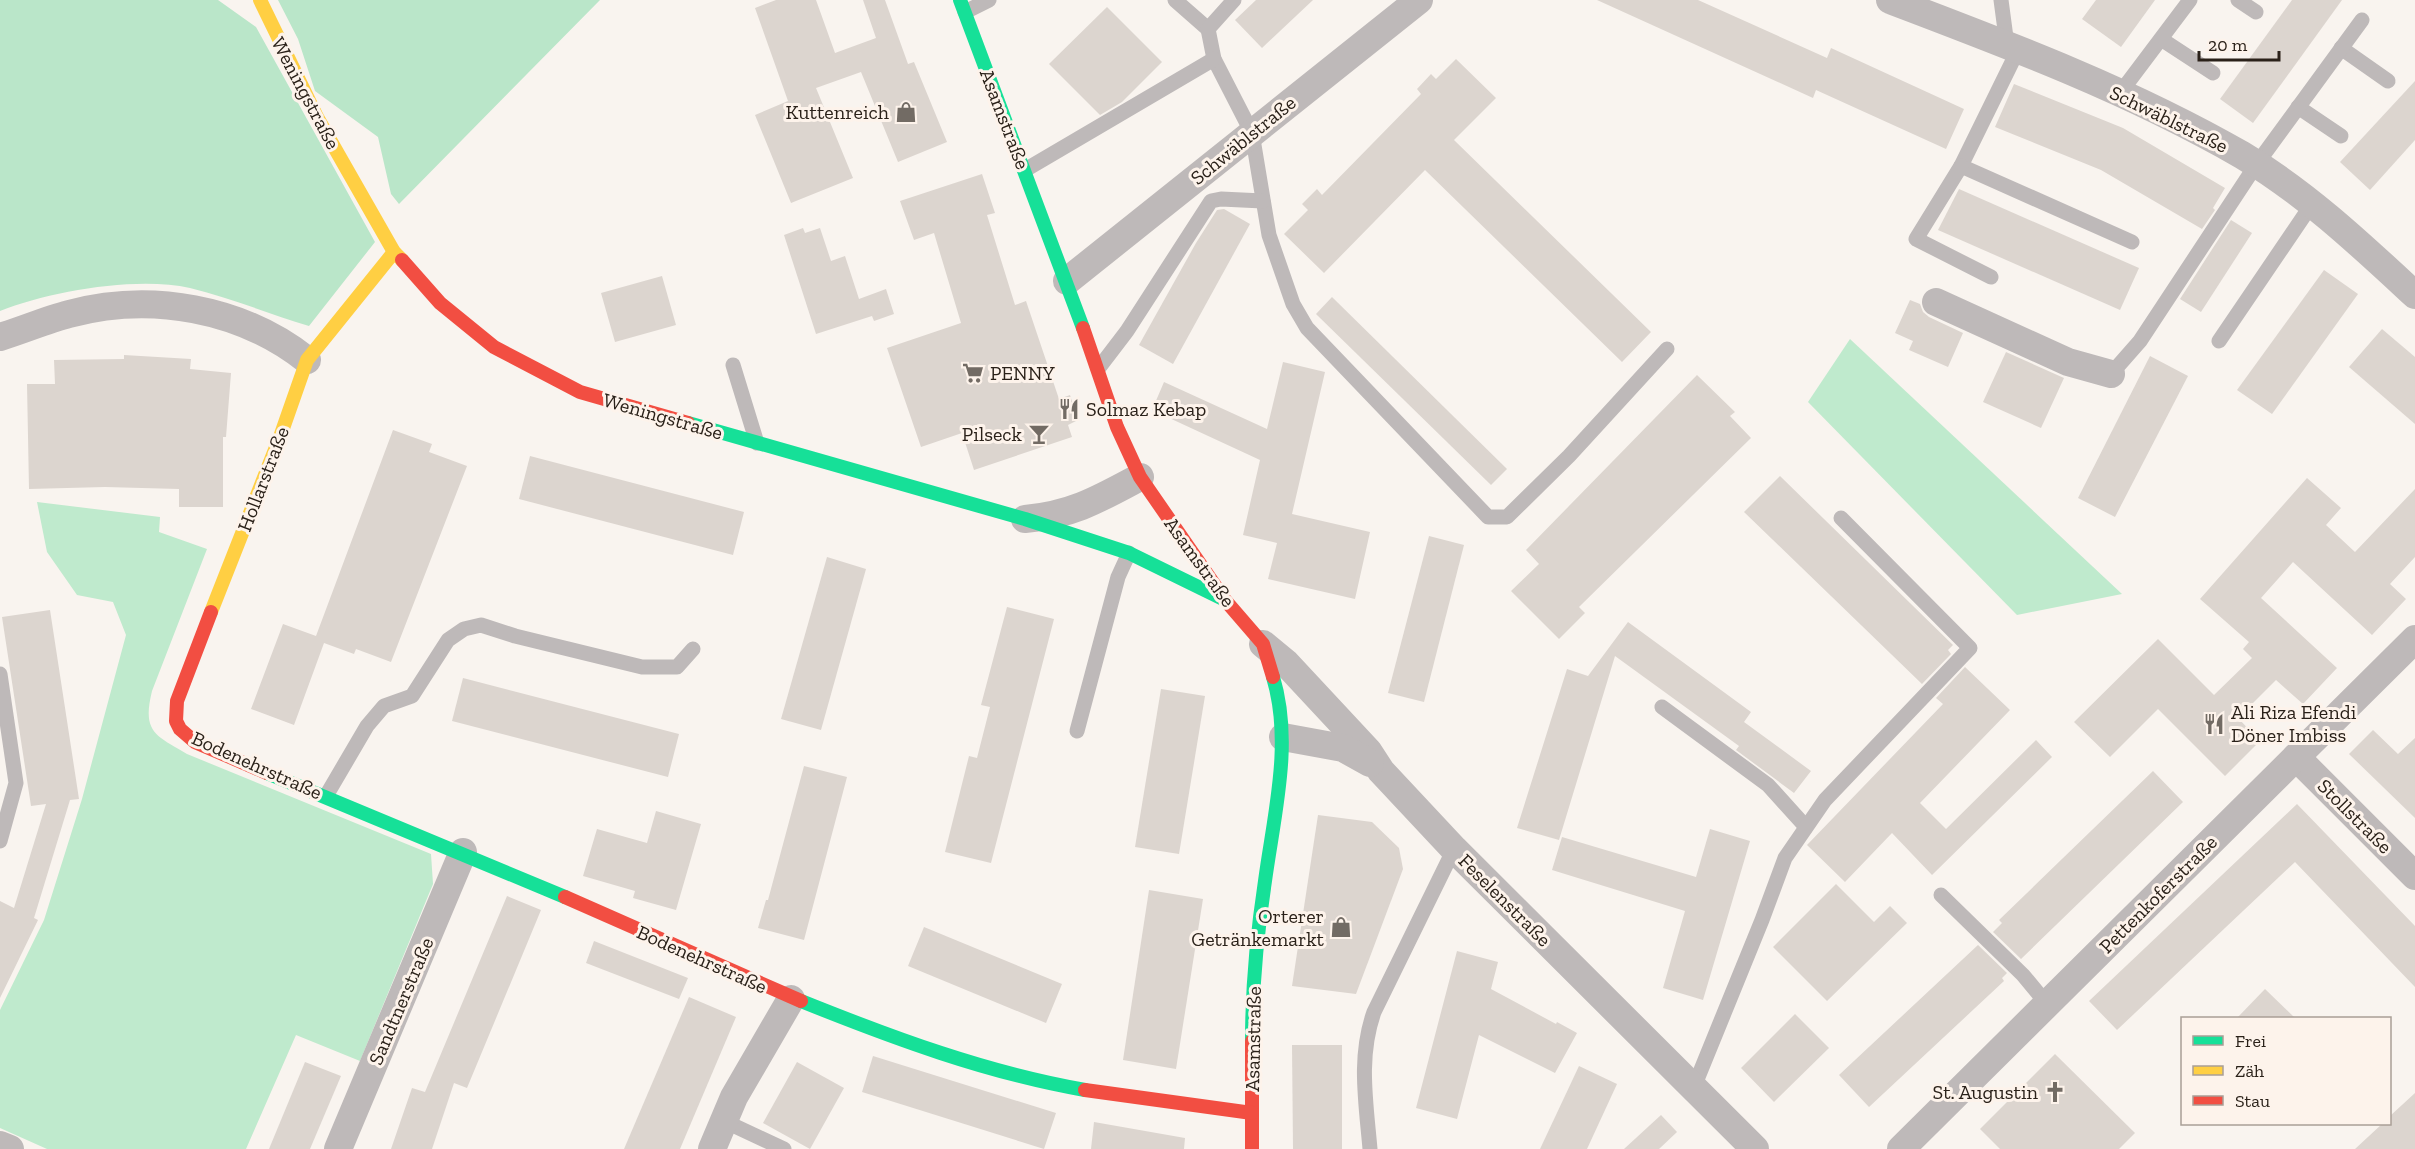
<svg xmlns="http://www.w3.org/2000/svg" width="2415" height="1149" font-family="'Zilla Slab',serif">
  <rect width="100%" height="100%" fill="#f9f4ef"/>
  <g fill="#bfeacd">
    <path d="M1850,339L2122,594L2017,615L1808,402Z"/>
    <path d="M37,502L160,517L159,532L207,549L152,691C142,732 155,735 187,754L431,854L433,884L360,1061L296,1035L246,1149H47L0,1128V1010L44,920L82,799L126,635L113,602L77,595L47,552Z"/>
  </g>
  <g fill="#bae6c9">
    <path d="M0,0H218L256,27L375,242L309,326C269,314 231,298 190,288C137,276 50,291 0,311Z"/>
    <path d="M278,0H600L399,204L391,194L378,137L315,91L298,39Z"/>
  </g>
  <g fill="#dcd5cf">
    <path d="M776,0H816L835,53L876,38L863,0H885L908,64L914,62L947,142L898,162L861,72L816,88L853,178L791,203L755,115L788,101L755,8Z"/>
    <path d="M1256,0H1313L1262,48L1235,20Z"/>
    <path d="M1597,0H1698L1827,58L1831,48L1964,109L1946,149L1816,90L1813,98Z"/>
    <path d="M2096,0H2155L2121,47L2082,19Z"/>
    <path d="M2292,0H2342L2253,123L2220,99Z"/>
    <path d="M1107,7L1162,62L1122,102L1100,115L1049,64Z"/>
    <path d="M1456,59L1496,98L1454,140L1651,332L1622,362L1425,170L1324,273L1284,234L1308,210L1302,204L1317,189L1322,195L1421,94L1417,89L1431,74L1436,79Z"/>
    <path d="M2415,81V140L2370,190L2340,162Z"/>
    <path d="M2014,84L2123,128L2225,188L2213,208L2215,210L2202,229L2101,170L1995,127Z"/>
    <path d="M982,174L995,213L987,215L1015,305L1026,301L1059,399L1070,395L1078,420L1068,425L1072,437L974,470L962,433L921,447L887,348L961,323L934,233L914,240L900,201Z"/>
    <path d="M1959,189L2139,268L2120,310L1938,230Z"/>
    <path d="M1224,209L1250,224L1173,364L1139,345L1196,243L1217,210Z"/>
    <path d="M2231,220L2252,233L2201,312L2180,299Z"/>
    <path d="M803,228L805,233L820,228L831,261L845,256L859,299L886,289L894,314L874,321L872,316L816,334L784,235Z"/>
    <path d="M2324,270L2358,294L2272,414L2237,390Z"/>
    <path d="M662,276L676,325L615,342L601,293Z"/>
    <path d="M1332,297L1507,469L1491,485L1316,314Z"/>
    <path d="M1910,300L1920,304L1923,312L1929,317L1963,333L1948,367L1909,350L1913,341L1895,333Z"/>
    <path d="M2382,329L2415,357V424L2349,367Z"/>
    <path d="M2006,352L2064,378L2041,428L1983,402Z"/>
    <path d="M124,355L191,359L190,369L231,373L226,437H223V507H179V489L105,487L29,489L27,384H55L54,360L124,359Z"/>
    <path d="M2150,356L2188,376L2115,517L2078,498Z"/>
    <path d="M1283,362L1325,372L1292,514L1370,532L1355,599L1268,579L1277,543L1243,535L1260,460L1152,410L1164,382L1267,429Z"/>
    <path d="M1697,375L1735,412L1730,416L1751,438L1579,607L1585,613L1559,639L1511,591L1539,564L1526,550Z"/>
    <path d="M393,430L432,444L429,452L467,466L391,662L356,649L354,654L324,643L294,725L251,709L283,624L316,636Z"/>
    <path d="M530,456L744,512L733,555L519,499Z"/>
    <path d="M1780,476L1953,645L1948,650L1951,654L1922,684L1744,512Z"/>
    <path d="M2307,478L2341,508L2326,525L2355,552L2415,489V557L2390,584L2406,599L2372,635L2293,562L2261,598L2337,668L2303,704L2276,680L2238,718L2260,741L2225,776L2158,709L2110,757L2074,722L2158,639L2214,695L2252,658L2243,649L2249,642L2200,599Z"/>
    <path d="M1429,536L1464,545L1424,702L1388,693Z"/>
    <path d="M827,557L866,569L821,730L781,719Z"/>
    <path d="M1007,607L1054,619L991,863L945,852L969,756L977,758L990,707L981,705Z"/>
    <path d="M50,610L79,799L70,800L34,918L38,920L0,998V901L14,908L46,804L31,806L2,617Z"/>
    <path d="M1628,622L1751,712L1744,722L1811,771L1794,793L1736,750L1739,746L1615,656L1559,840L1517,828L1567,669L1588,676Z"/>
    <path d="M1965,667L2010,710L1920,803L1946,829L2036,740L2052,757L1932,875L1892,833L1845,882L1807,845L1943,704L1936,698Z"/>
    <path d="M463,678L679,734L668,777L452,721Z"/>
    <path d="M1161,689L1205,696L1179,854L1135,847Z"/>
    <path d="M2373,730L2398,754L2415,738V818L2349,754Z"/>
    <path d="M804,766L847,777L804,940L758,928L766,900H768Z"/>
    <path d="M2153,771L2183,802L2021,959L1993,932L2002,923L1999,920Z"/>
    <path d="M2297,804L2415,926V987L2295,862L2117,1030L2089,1001Z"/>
    <path d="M656,811L701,824L676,910L633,898L635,891L583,876L597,829L647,843Z"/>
    <path d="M1318,815L1372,822L1399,848L1403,869L1356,994L1292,986Z"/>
    <path d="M1710,829L1750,841L1703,1000L1663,988L1685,911L1552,870L1562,837L1696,877Z"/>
    <path d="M1836,884L1874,922L1890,906L1907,923L1827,1001L1773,947Z"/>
    <path d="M1149,890L1203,899L1176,1069L1123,1060Z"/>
    <path d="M507,896L541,910L467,1088L454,1083L432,1149H391L412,1088L425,1092Z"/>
    <path d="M924,927L1062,984L1046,1023L908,966Z"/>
    <path d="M594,941L688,978L679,999L586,963Z"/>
    <path d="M1978,945L2007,973L2002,978L2004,981L1869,1107L1839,1075Z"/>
    <path d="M1457,951L1498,962L1491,989L1556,1024L1557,1022L1577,1033L1555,1073L1479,1035L1457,1119L1416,1108Z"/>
    <path d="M2265,989L2295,1018H2237Z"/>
    <path d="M689,997L736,1017L680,1149H624Z"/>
    <path d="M1795,1014L1829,1048L1774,1102L1741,1068Z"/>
    <path d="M1292,1045H1342V1149H1293Z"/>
    <path d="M2055,1054L2135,1133L2119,1149H2000L1980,1129Z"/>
    <path d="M873,1056L1056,1113L1044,1149L862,1092Z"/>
    <path d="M305,1062L341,1076L310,1149H269Z"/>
    <path d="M797,1062L844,1088L810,1149L763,1123Z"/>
    <path d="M1579,1066L1617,1084L1587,1149H1540Z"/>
    <path d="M2415,1093V1149H2355L2382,1124H2390V1116Z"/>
    <path d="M1661,1115L1677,1132L1659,1149H1624Z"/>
    <path d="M1094,1122L1185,1138L1184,1149H1091Z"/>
  </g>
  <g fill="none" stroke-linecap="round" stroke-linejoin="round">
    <g stroke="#beb9b9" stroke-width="15">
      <path d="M1175,0L1208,29"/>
      <path d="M1234,0L1208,29L1214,59L1252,133L1269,235L1293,304L1307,328L1488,517H1507L1569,456L1667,349"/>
      <path d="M2001,0L2007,45"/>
      <path d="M2238,0L2256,12"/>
      <path d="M965,12L989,0"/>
      <path d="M2161,39L2213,73"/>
      <path d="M2341,48L2388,81"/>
      <path d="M2018,50L1961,166L2132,242"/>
      <path d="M2120,93L2190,0"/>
      <path d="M2298,107L2341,136"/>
      <path d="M1961,166L1916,239L1991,277"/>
      <path d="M1025,170L1214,59"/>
      <path d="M2219,341L2312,204"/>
      <path d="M733,365L757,443"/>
      <path d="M1098,369L1127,331L1211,201L1221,199L1263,201"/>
      <path d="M2111,374L2140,341L2256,165L2362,20"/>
      <path d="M0,674L16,783L0,841"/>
      <path d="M1662,707L1768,785L1806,827"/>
      <path d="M1077,731L1118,577L1129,553"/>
      <path d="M326,796L367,726L384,706L412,696L448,640L464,629L481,625L515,636L642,667H677L693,649"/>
      <path d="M1941,895L2023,975L2047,1004"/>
      <path d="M1694,1087L1762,920L1785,858L1825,800L1970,648L1841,518"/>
      <path d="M724,1121L784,1149"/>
      <path d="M1370,1149C1366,1102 1358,1057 1374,1012L1454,849"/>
    </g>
    <g stroke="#beb9b9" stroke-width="28">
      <path d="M1890,0C2009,45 2131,91 2242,155C2306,193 2361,245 2415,295"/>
      <path d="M1067,281L1419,0"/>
      <path d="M1936,302L2068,362L2111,374"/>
      <path d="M0,337C23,330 46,320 69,314C151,292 241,308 307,360"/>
      <path d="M1025,519C1072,515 1099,499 1140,477"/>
      <path d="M1263,644L1286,663L1368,751L1381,771L1454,849L1755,1149"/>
      <path d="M1283,737L1343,748L1370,763"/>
      <path d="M2296,757L2415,876"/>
      <path d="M0,1145L10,1149"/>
      <path d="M338,1149L463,852"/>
      <path d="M712,1149L734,1097L791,999"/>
      <path d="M1901,1149L2415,639"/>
    </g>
    <g stroke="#16e098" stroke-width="14">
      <path d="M960,0L1083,328"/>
      <path d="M688,423L1025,519L1129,553L1223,599"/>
      <path d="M267,773L565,897"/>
      <path d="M801,1001C893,1038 987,1073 1085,1090"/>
      <path d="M1252,1041C1252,988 1257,934 1265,881C1274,814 1293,743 1273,677"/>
    </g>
    <g stroke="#ffcf43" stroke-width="14">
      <path d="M260,0L317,117L394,252L402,260"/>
      <path d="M211,612L280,437L307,360L394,252"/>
    </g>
    <g stroke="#f24e42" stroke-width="14">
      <path d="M402,260L440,303L494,347L580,392L688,423"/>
      <path d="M1083,328L1117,427L1140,477L1225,600L1263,644L1273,677"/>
      <path d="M211,612L177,701L176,721L180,729L195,742L267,773"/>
      <path d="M565,897L801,1001"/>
      <path d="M1252,1041V1149"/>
      <path d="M1085,1090L1252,1113"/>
    </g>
  </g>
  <defs>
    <symbol id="shop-bare" viewBox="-9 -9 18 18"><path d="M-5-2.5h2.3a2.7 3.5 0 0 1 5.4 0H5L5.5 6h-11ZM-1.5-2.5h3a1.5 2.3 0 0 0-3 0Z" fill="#726b64" stroke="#fdf3eb" stroke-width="2.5" paint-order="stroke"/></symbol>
    <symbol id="supermarket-bare" viewBox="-9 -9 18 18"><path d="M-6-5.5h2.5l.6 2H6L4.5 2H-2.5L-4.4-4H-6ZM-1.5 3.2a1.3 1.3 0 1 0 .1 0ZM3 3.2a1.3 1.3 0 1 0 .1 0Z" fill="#726b64" stroke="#fdf3eb" stroke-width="2.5" paint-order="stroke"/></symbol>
    <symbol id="restaurant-bare" viewBox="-9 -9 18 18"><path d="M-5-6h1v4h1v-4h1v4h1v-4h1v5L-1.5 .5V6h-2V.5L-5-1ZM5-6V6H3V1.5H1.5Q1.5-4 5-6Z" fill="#726b64" stroke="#fdf3eb" stroke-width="2.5" paint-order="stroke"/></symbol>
    <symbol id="bar-bare" viewBox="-9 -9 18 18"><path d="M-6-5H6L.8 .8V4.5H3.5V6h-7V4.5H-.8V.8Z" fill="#726b64" stroke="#fdf3eb" stroke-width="2.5" paint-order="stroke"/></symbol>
    <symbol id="church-bare" viewBox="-9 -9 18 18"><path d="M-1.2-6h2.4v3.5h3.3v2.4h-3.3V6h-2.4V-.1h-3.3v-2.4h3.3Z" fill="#726b64" stroke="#fdf3eb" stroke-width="2.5" paint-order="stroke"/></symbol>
  </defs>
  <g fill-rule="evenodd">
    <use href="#shop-bare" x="891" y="97" width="30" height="30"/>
    <use href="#supermarket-bare" x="958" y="358" width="30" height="30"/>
    <use href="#restaurant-bare" x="1054" y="394" width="30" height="30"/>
    <use href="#bar-bare" x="1024" y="419" width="30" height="30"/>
    <use href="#restaurant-bare" x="2199" y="709" width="30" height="30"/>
    <use href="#shop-bare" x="1326" y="912" width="30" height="30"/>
    <use href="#church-bare" x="2040" y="1077" width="30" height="30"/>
  </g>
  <g text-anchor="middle" stroke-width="6" stroke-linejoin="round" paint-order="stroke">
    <g font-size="20" fill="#2a2119" stroke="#fdf3eb">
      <text transform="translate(306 93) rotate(62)" y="7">Weningstraße</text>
      <text transform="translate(1005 119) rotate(69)" y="7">Asamstraße</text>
      <text transform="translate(2169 119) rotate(26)" y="7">Schwäblstraße</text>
      <text transform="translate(1243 140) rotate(-39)" y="7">Schwäblstraße</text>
      <text transform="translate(663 416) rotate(16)" y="7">Weningstraße</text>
      <text transform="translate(263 479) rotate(-69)" y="7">Hollarstraße</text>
      <text transform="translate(1200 562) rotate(54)" y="7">Asamstraße</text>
      <text transform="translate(257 765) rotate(24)" y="7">Bodenehrstraße</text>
      <text transform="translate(2355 816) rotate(45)" y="7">Stollstraße</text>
      <text transform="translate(2158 894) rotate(-45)" y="7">Pettenkoferstraße</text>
      <text transform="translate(1505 900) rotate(45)" y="7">Feselenstraße</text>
      <text transform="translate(702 959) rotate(24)" y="7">Bodenehrstraße</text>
      <text transform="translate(401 1001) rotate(-67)" y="7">Sandtnerstraße</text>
      <text transform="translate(1253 1039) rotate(-89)" y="7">Asamstraße</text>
    </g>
    <g font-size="20" fill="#2a2119" stroke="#fdf3eb" text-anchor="end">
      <text x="889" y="119">Kuttenreich</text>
      <text x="990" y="380" text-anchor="start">PENNY</text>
      <text x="1086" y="416" text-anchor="start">Solmaz Kebap</text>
      <text x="1022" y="441">Pilseck</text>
      <text x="2231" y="719" text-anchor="start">Ali Riza Efendi<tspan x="2231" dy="23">Döner Imbiss</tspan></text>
      <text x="1324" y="923">Orterer<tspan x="1324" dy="23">Getränkemarkt</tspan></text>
      <text x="2038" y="1099">St. Augustin</text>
    </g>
  </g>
  <rect x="2181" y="1017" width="210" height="108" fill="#fdf3eb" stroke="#a99f97" stroke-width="1.5"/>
  <rect x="2193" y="1036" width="30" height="9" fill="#16e098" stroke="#a99f97" stroke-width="1.5"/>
  <text x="2235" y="1047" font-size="18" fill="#2a2119">Frei</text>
  <rect x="2193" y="1066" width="30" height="9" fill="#ffcf43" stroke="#a99f97" stroke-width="1.5"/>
  <text x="2235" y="1077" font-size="18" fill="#2a2119">Zäh</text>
  <rect x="2193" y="1096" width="30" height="9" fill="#f24e42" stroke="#a99f97" stroke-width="1.5"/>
  <text x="2235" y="1107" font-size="18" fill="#2a2119">Stau</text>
  <path d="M2199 51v9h80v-9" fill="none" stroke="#2a2119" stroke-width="3"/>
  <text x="2208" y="51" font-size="18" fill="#2a2119" stroke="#fdf3eb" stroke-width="4.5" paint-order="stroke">20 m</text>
</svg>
